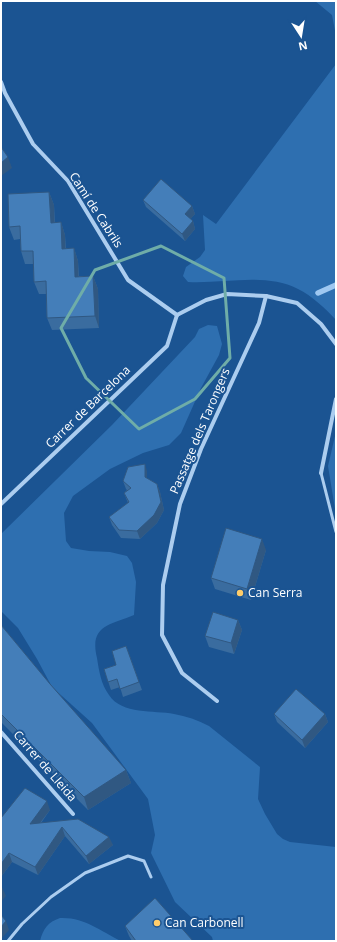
<svg xmlns="http://www.w3.org/2000/svg" width="337" height="942" font-family="'Open Sans',sans-serif">
  <rect width="100%" height="100%" fill="#1b5492"/>
  <g fill="#2e6fb0">
    <path d="M315,1H336V36L332,15Z"/>
    <path d="M336,64V320C325,308 312,296 298,289C265,272 224,284 188,282L183,276L186,267L200,257L205,250L203,215L216,224Z"/>
    <path d="M208,325L217,326L222,344L219,355L201,388L181,433L169,445L143,453L110,469L73,496L64,513L66,541L71,548L89,551L110,552L127,556L132,563L136,582L134,615C110,625 89,625 97,658C99,671 101,684 109,695C122,715 154,710 174,714C186,716 198,720 209,726L260,767L258,799L265,814L277,834L283,839L290,842L336,847V941H213L212,937L175,902L151,853L155,835L148,799L92,723L52,687L37,659L18,628L1,611V534L112,425L195,337L199,329Z"/>
    <path d="M336,432V515L328,466Z"/>
    <path d="M60,918C85,917 100,931 121,941H40C43,929 48,922 60,918Z"/>
  </g>
  <g fill="none" stroke-linecap="round" stroke-linejoin="round">
    <path stroke="#9fc8f1" stroke-width="5.5" d="M318,293L336,285"/>
    <g stroke="#accdef" stroke-width="3">
      <path d="M321,473L336,532"/>
      <path d="M8,941L22,924L51,897L85,873L128,856L144,861L151,877"/>
    </g>
    <g stroke="#accdef" stroke-width="4">
      <path d="M1,82L5,93L33,144L68,181L128,280L177,315"/>
      <path d="M177,315L206,300L227,294L266,296L297,303L321,324L336,344"/>
      <path d="M321,473L336,399"/>
      <path d="M1,504L167,346L177,315"/>
      <path d="M217,701L182,673L162,635L163,585L180,504L201,449L259,323L266,296"/>
      <path d="M1,732L73,814"/>
    </g>
  </g>
  <g fill="#3a6c9f">
    <path d="M49,192L54,205L55,222H61L65,235L66,248H74L78,261L79,276H93L98,289L99,328L52,330L47,318L46,294H39L34,282L33,264H25L21,251L20,239L14,240L9,227Z"/>
    <path d="M143,200L192,206L195,214L190,219L193,221L195,229L185,241L146,207Z"/>
    <path d="M147,471V478L157,484L160,492L164,510L157,523L140,539L121,538L112,525L109,517L128,503L124,493L127,490L126,489L123,481Z"/>
    <path d="M266,550L251,600L215,589L211,578Z"/>
    <path d="M238,620L242,630L234,654L209,647L205,636Z"/>
    <path d="M1,625L50,684L126,770L131,783L88,810L1,722Z"/>
    <path d="M126,646L142,690L123,697L120,687L111,690L104,669L116,665Z"/>
    <path d="M274,714H325L328,722L305,748L277,722Z"/>
    <path d="M50,810L41,823L78,819L113,845L89,864L65,836L38,875L12,862L1,877V818Z"/>
    <path d="M125,926L193,941H132L129,936Z"/>
  </g>
  <g fill="#305882">
    <path d="M8,157L12,168L1,176V163Z"/>
    <path d="M49,192L54,205L55,235L51,223Z"/>
    <path d="M192,206L195,214L188,222L185,214Z"/>
    <path d="M193,221L195,229L185,241L182,234Z"/>
    <path d="M61,222L65,235L66,261L62,249Z"/>
    <path d="M74,248L78,261L79,289L75,277Z"/>
    <path d="M93,276L98,289L99,328L95,316Z"/>
    <path d="M145,464L147,471V485L145,477Z"/>
    <path d="M157,484L160,492L164,510L157,523L140,539L137,531Z"/>
    <path d="M262,539L266,550L251,600L247,589Z"/>
    <path d="M238,620L242,630L234,654L231,643Z"/>
    <path d="M325,714L328,722L305,748L302,740Z"/>
    <path d="M126,770L131,783L88,810L84,797Z"/>
    <path d="M47,801L50,810L33,832L30,824Z"/>
    <path d="M62,827L65,836L38,875L35,867Z"/>
    <path d="M109,837L113,845L89,864L86,856Z"/>
    <path d="M9,853L12,862L1,877V864Z"/>
    <path d="M2,887L6,896L1,902V889Z"/>
    <path d="M6,921L9,930L1,939V927Z"/>
  </g>
  <g fill="#447eb9" stroke="#305882">
    <path d="M1,147L8,157L1,163Z"/>
    <path d="M161,179L192,206L185,214L193,221L182,234L143,200Z"/>
    <path d="M49,192L51,223L61,222L62,249L74,248L75,277L93,276L95,316L47,318L46,281L34,282L33,251H21L20,226L9,227L8,194Z"/>
    <path d="M145,464V477L157,484L161,502L154,515L137,531L119,530L109,517L129,502L124,493L131,488L123,481L128,467Z"/>
    <path d="M226,528L262,539L247,589L211,578Z"/>
    <path d="M213,612L238,620L231,643L205,636Z"/>
    <path d="M1,625L50,684L126,770L84,797L1,714Z"/>
    <path d="M126,646L139,682L120,689L117,679L108,682L104,669L116,665L112,651Z"/>
    <path d="M296,689L325,714L302,740L274,714Z"/>
    <path d="M25,788L47,801L30,824L78,819L109,837L86,856L62,827L35,867L9,853L1,864V818Z"/>
    <path d="M155,898L193,941H136L125,926Z"/>
    <path d="M1,915L6,921L1,927Z"/>
  </g>
  <path fill="none" stroke="#6fada8" stroke-width="3" stroke-linejoin="round" d="M161,246L224,278L230,358L195,399L139,429L86,378L61,328L95,270Z"/>
  <g fill="#ffcd6a" stroke="#1b5492" stroke-width="1.5">
    <circle cx="240" cy="593" r="4"/>
    <circle cx="157" cy="923" r="4"/>
  </g>
  <g text-anchor="middle" stroke-width="4" stroke-linejoin="round" paint-order="stroke">
    <g font-size="12" fill="#fff" stroke="#1b5492">
      <text transform="translate(96 210) rotate(57)" y="4">Camí de Cabrils</text>
      <text transform="translate(88 407) rotate(-44)" y="4">Carrer de Barcelona</text>
      <text transform="translate(200 431) rotate(-67)" y="4">Passatge dels Tarongers</text>
      <text transform="translate(45 766) rotate(49)" y="4">Carrer de Lleida</text>
    </g>
    <g font-size="12" fill="#fff" stroke="#1b5492" text-anchor="start">
      <text x="248" y="597">Can Serra</text>
      <text x="165" y="927">Can Carbonell</text>
    </g>
  </g>
  <rect width="337" height="942" fill="none" stroke="#ffffff" stroke-width="4"/>
  <g transform="translate(301 36) rotate(168)" stroke="#1b5492" stroke-width="3" paint-order="stroke">
  <path d="M0-3L7 15L0 10L-7 15Z" fill="#ffffff"/>
  <text y="-6" font-size="11" font-weight="bold" text-anchor="middle" fill="#ffffff">N</text>
  </g>
</svg>
